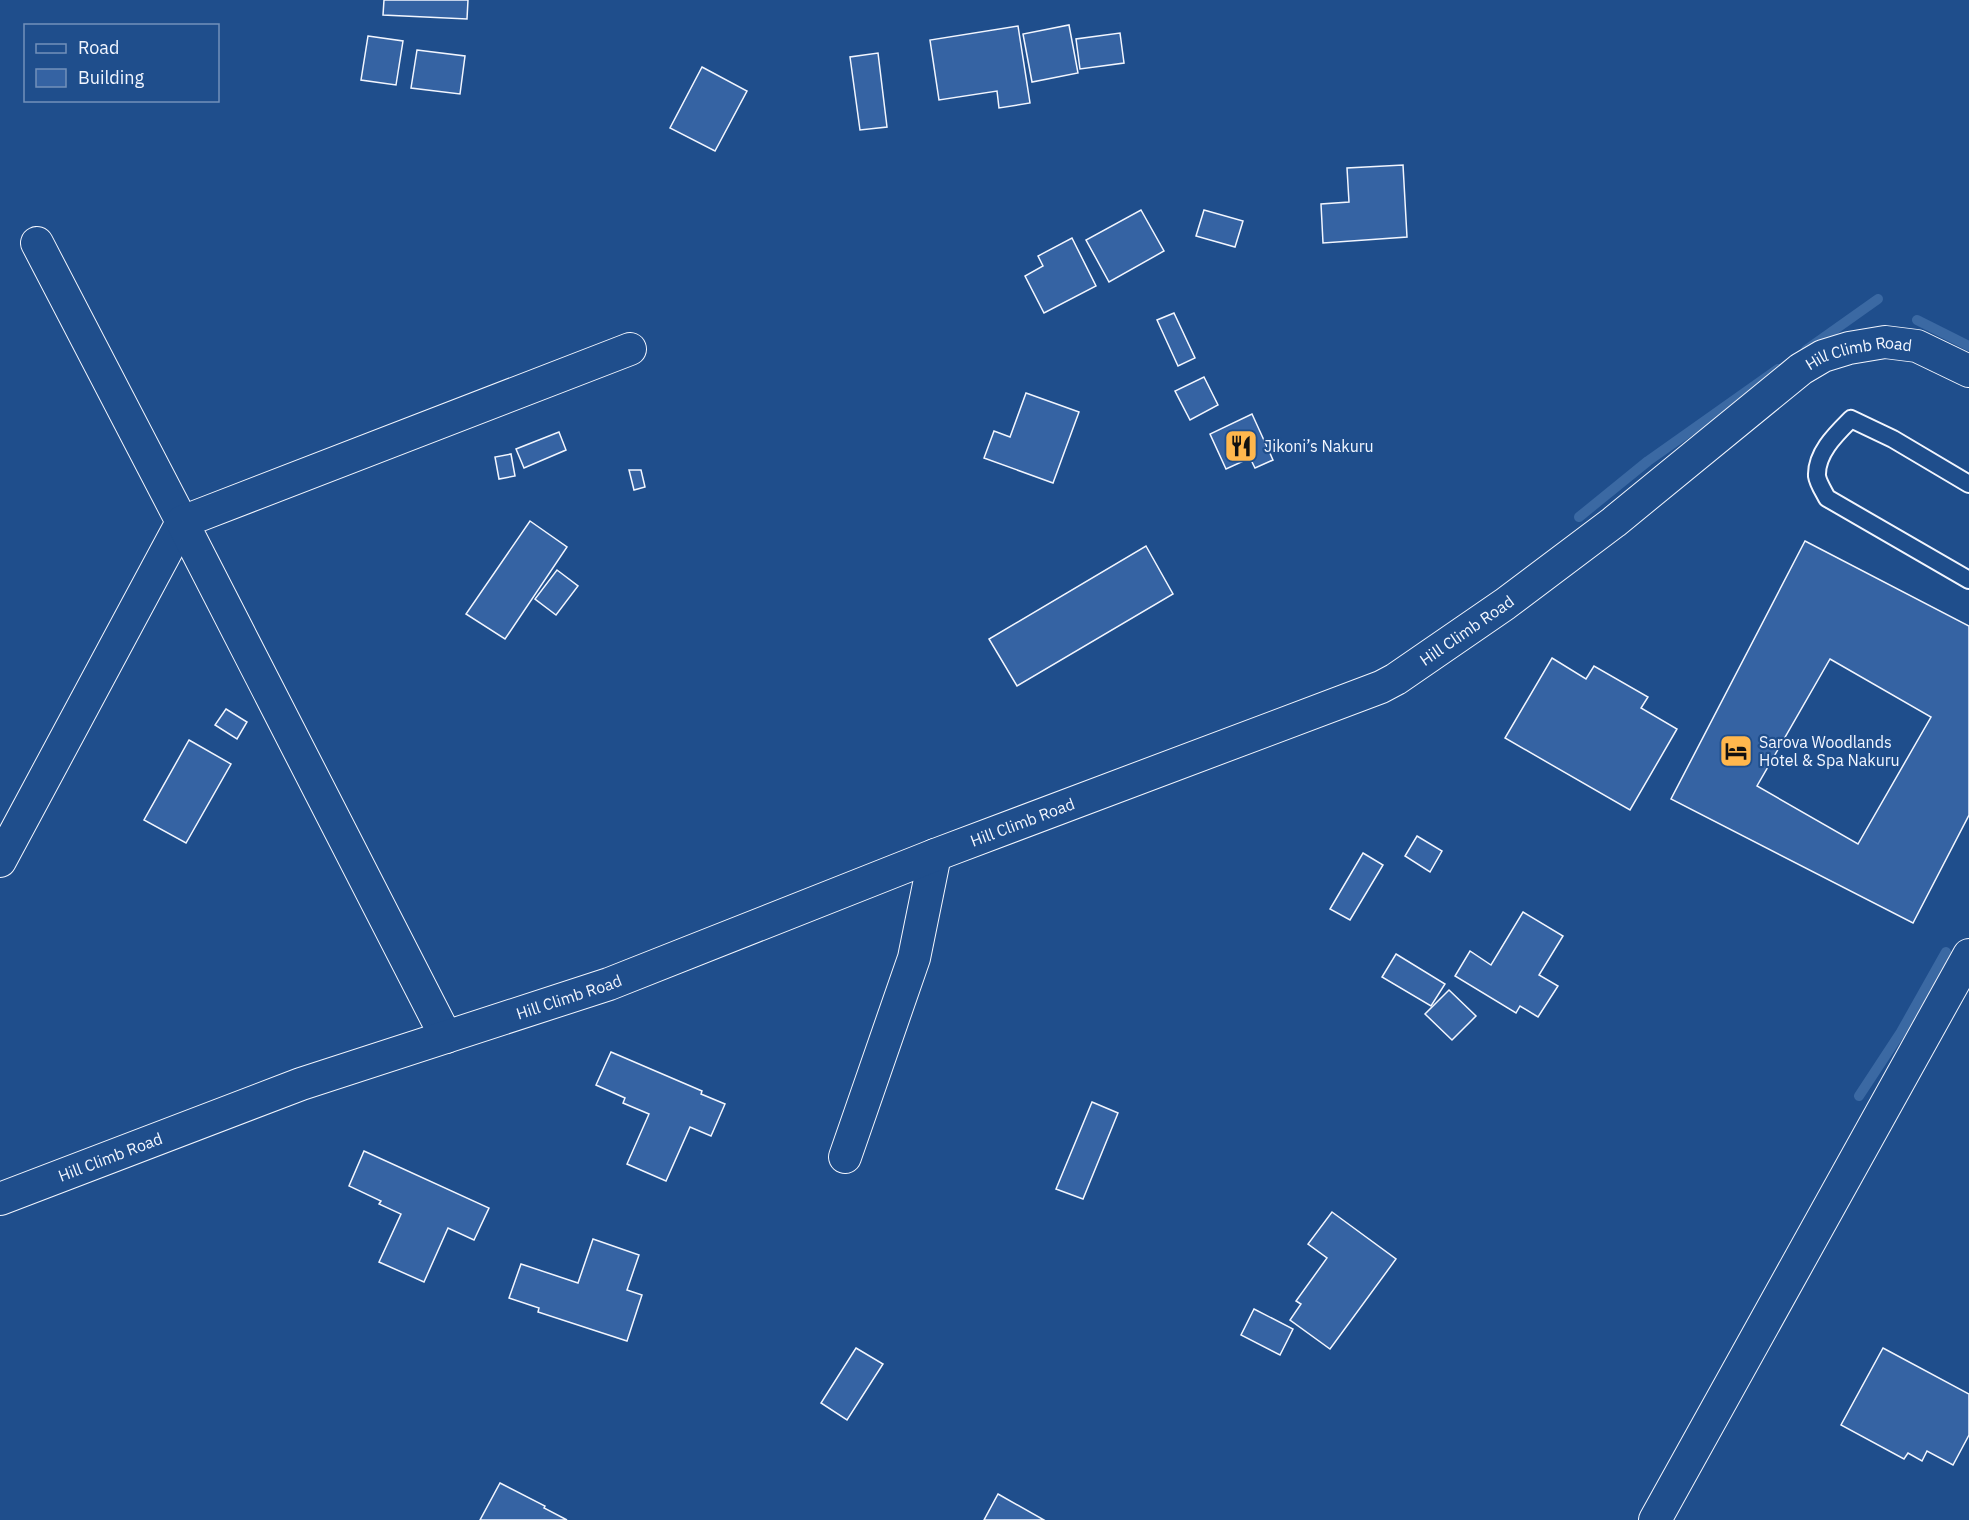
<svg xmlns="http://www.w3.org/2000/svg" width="1969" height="1520" font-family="'IBM Plex Sans',sans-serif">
  <rect width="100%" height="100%" fill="#1f4e8c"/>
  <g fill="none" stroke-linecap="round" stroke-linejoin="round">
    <g stroke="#3b69a3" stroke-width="10">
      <path d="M1917,320L1969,346"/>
      <path d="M1806,350L1878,299"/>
      <path d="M1579,517L1648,461L1778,369"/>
      <path d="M1859,1096L1901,1032L1946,952"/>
    </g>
  </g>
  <g fill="#3563a3" stroke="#f2f6ff" stroke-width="1.5" fill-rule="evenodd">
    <path d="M384,0H468L467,19L383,15Z"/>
    <path d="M1069,25L1078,73L1032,82L1023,34Z"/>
    <path d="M1018,26L1030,103L999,108L997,91L939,100L930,40Z"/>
    <path d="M1120,33L1124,63L1080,69L1076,39Z"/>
    <path d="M368,36L403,41L396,85L361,80Z"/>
    <path d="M417,50L465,56L460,94L411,88Z"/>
    <path d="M878,53L887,127L860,130L850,57Z"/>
    <path d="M702,67L747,91L715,151L670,128Z"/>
    <path d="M1403,165L1407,237L1323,243L1321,204L1349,202L1347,168Z"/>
    <path d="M1141,210L1164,251L1109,282L1086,240Z"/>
    <path d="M1204,210L1243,221L1235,247L1196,236Z"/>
    <path d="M1072,238L1096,286L1044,313L1025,276L1043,266L1038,256Z"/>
    <path d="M1174,313L1195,358L1178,366L1157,320Z"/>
    <path d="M1204,377L1218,405L1190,420L1175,391Z"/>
    <path d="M1026,393L1079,412L1053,483L984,458L994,431L1010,437Z"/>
    <path d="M1252,414L1273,460L1255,468L1250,458L1226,469L1210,434Z"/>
    <path d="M559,432L566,450L524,468L516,449Z"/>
    <path d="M511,454L515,476L499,479L495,457Z"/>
    <path d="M629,470H641L645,487L634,490Z"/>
    <path d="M530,521L567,547L505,639L466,614Z"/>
    <path d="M1805,541L1969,626V815L1913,923L1671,799ZM1830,659L1931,717L1858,844L1757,786Z"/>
    <path d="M1146,546L1173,594L1017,686L989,639Z"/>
    <path d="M557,570L578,586L556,615L535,599Z"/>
    <path d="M1552,658L1586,679L1594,666L1648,697L1641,708L1677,729L1630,810L1505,738Z"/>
    <path d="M226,709L247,722L237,739L215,725Z"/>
    <path d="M189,740L231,764L186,843L144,820Z"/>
    <path d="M1417,836L1442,851L1430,872L1405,856Z"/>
    <path d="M1363,853L1383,865L1350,920L1330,909Z"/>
    <path d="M1523,912L1563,936L1539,975L1558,986L1538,1017L1520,1006L1516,1013L1455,976L1470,951L1491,965Z"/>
    <path d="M1396,954L1445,984L1431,1006L1382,977Z"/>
    <path d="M1449,990L1476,1016L1452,1040L1425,1014Z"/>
    <path d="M611,1052L702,1091L701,1094L725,1104L711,1136L690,1127L666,1181L627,1164L649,1114L623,1103L625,1098L596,1085Z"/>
    <path d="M1092,1102L1118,1113L1083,1199L1056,1189Z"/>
    <path d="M364,1151L489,1208L474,1240L448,1228L424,1282L379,1262L401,1214L379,1204L381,1201L349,1186Z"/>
    <path d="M1332,1212L1396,1259L1330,1349L1290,1320L1301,1304L1296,1301L1327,1258L1308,1244Z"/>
    <path d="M593,1239L639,1255L627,1290L642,1295L627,1341L538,1312L539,1308L509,1298L521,1264L578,1283Z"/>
    <path d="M1254,1309L1293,1329L1280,1355L1241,1335Z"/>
    <path d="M856,1348L883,1364L847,1420L821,1403Z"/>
    <path d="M1883,1348L1969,1394V1435L1953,1465L1927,1451L1922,1461L1908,1453L1904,1459L1841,1425Z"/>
    <path d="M500,1483L545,1506L544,1508L567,1520H480Z"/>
    <path d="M998,1494L1044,1520H984Z"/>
  </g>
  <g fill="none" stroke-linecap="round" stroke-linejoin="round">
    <defs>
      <path id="service" d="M1969,484L1893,439L1851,419C1836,434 1816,453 1817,476C1818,483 1824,492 1827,498L1969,580"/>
      <g id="minor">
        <path d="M0,861L182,522L37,243"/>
        <path d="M446,1037L182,522L630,349"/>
        <path d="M845,1157L914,958L935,855"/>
        <path id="s1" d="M0,1199L301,1084L609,984L935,855L1381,687L1396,679L1505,604L1614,522L1801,369L1823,356L1849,348L1885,342L1917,346L1969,371"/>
        <path d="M1655,1520L1969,955"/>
      </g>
    </defs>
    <use href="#service" stroke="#f2f6ff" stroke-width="20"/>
    <use href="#minor" stroke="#f2f6ff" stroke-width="34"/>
    <use href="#service" stroke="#1f4e8c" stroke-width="16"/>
    <use href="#minor" stroke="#1f4e8c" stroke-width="32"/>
  </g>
  <defs>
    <symbol id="restaurant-square" viewBox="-11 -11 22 22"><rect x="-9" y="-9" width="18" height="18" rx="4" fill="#ffb74d" stroke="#1f4e8c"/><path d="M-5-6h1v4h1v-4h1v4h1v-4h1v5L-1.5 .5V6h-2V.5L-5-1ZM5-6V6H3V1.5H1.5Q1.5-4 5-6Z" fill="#111"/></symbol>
    <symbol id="hotel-square" viewBox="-11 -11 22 22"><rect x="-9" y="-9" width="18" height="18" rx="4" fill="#ffb74d" stroke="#1f4e8c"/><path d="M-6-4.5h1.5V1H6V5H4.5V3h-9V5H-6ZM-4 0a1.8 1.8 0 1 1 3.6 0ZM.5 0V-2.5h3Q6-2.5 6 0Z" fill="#111"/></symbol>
  </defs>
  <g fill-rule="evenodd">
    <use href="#restaurant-square" x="1222" y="427" width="38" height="38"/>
    <use href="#hotel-square" x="1717" y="732" width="38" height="38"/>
  </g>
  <g text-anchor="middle" stroke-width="4.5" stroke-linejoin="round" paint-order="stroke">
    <g font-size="16" fill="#f2f6ff" stroke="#1f4e8c">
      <text dy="6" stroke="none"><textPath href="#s1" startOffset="2062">Hill Climb Road</textPath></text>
      <text dy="6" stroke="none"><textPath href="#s1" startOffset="1576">Hill Climb Road</textPath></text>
      <text dy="6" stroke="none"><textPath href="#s1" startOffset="1090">Hill Climb Road</textPath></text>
      <text dy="6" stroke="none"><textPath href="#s1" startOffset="604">Hill Climb Road</textPath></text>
      <text dy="6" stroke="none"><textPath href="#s1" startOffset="118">Hill Climb Road</textPath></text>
    </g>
    <g font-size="16" fill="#f2f6ff" stroke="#1f4e8c" text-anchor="start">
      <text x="1264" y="452">Jikoni’s Nakuru</text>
      <text x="1759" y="748">Sarova Woodlands<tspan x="1759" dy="18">Hotel &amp; Spa Nakuru</tspan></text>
    </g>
  </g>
  <rect x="24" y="24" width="195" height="78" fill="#1f4e8c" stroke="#7391ba" stroke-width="1.5"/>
  <rect x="36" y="44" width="30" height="9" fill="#1f4e8c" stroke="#7391ba" stroke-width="1.5"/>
  <text x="78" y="54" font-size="18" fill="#f2f6ff">Road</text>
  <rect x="36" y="69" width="30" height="18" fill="#3563a3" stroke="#7391ba" stroke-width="1.5"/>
  <text x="78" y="84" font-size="18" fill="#f2f6ff">Building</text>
</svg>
